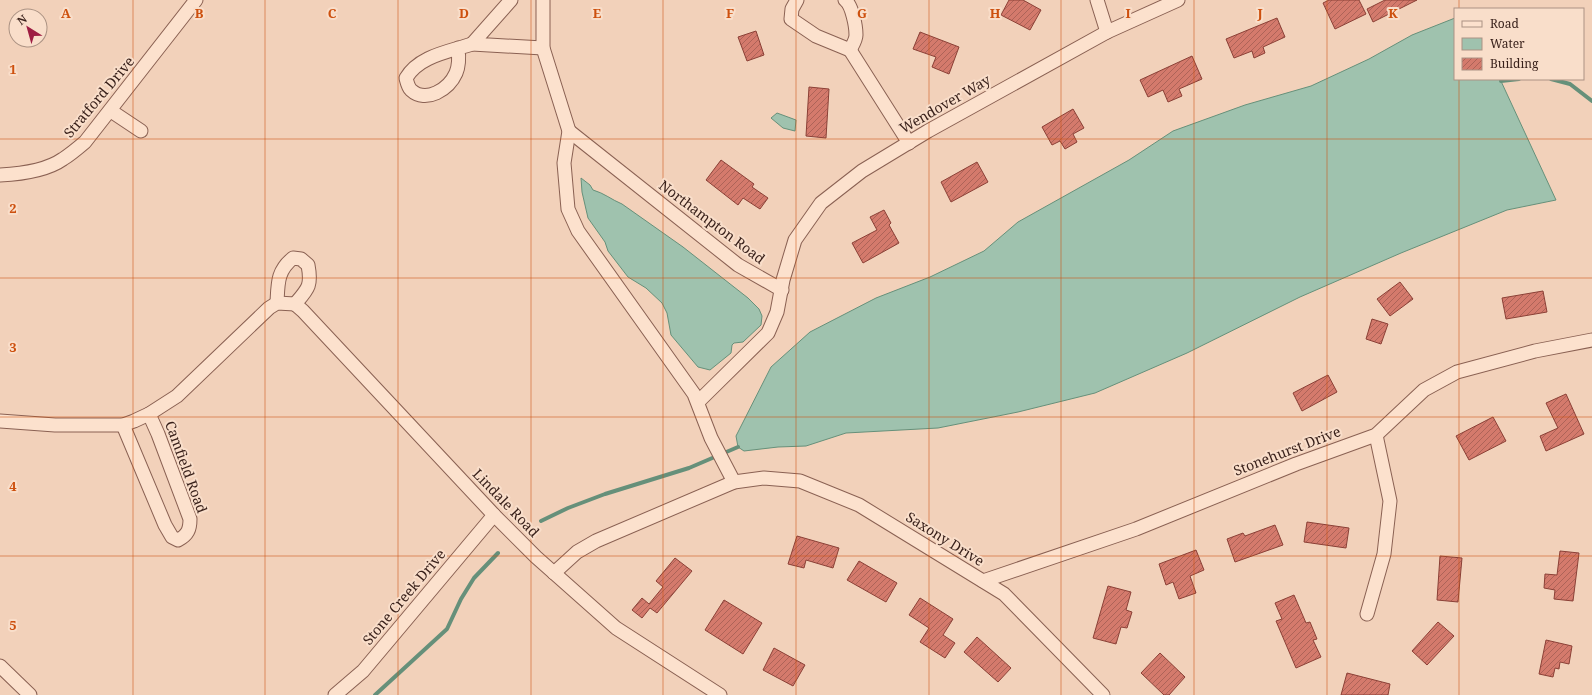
<svg xmlns="http://www.w3.org/2000/svg" width="1592" height="695" font-family="'Noto Serif',serif">
  <defs>
    <pattern id="building-hatch" width="6" height="6" patternUnits="userSpaceOnUse"><rect width="6" height="6" fill="#d47a6c"/><path d="M-1 1l2-2M0 6l6-6M5 7l2-2" fill="none" stroke="#ad6358"/></pattern>
  </defs>
  <rect width="100%" height="100%" fill="#f2d1ba"/>
  <g fill="#9fc2ae" stroke="#66907a">
    <path d="M1455,18V79H1500L1556,200L1507,210L1401,253L1300,297L1187,353L1095,393L1018,412L938,428L846,433L806,446L778,447L744,451L738,447L736,436L771,367L810,332L876,298L930,277L984,251L1018,222L1129,160L1173,131L1245,105L1311,86L1369,59L1412,35Z"/>
    <path d="M777,113L796,120L795,131L783,128L771,118Z"/>
    <path d="M581,178L590,185L593,190C604,193 612,200 622,204L683,247L748,298L759,309L762,316L761,325L743,342L734,343L732,345L731,353L710,370L698,367L671,335L667,313L662,303L646,288L628,277L608,251L605,242L588,218L582,192Z"/>
  </g>
  <g fill="none" stroke-linecap="round" stroke-linejoin="round">
    <g stroke="#66907a" stroke-width="4">
      <path d="M1551,79L1570,84L1592,101"/>
      <path d="M1501,81L1519,79"/>
      <path d="M541,521L568,508L605,494L689,468L738,447"/>
      <path d="M375,695L447,629L461,599L474,578L498,553"/>
    </g>
  </g>
  <g fill="url(#building-hatch)" stroke="#8b4036">
    <path d="M1009,0H1023L1041,10L1030,30L1001,15Z"/>
    <path d="M1329,0H1359L1366,14L1335,29L1323,3Z"/>
    <path d="M1385,0H1417L1373,22L1367,9Z"/>
    <path d="M1277,18L1285,37L1263,47L1265,53L1254,58L1252,51L1234,58L1226,39Z"/>
    <path d="M756,31L764,55L747,61L738,37Z"/>
    <path d="M920,32L959,47L949,74L932,67L936,57L913,49Z"/>
    <path d="M1192,56L1202,79L1179,89L1182,96L1168,102L1163,90L1148,97L1140,80Z"/>
    <path d="M809,87L829,89L826,138L806,136Z"/>
    <path d="M1073,109L1084,128L1073,134L1077,142L1065,149L1060,141L1052,145L1042,127Z"/>
    <path d="M721,160L754,184L752,187L768,198L760,209L743,198L738,205L706,180Z"/>
    <path d="M977,162L988,182L951,202L941,182Z"/>
    <path d="M884,210L891,223L889,225L899,243L863,263L852,243L877,230L870,217Z"/>
    <path d="M1400,282L1413,299L1390,316L1377,299Z"/>
    <path d="M1543,291L1547,312L1506,319L1502,298Z"/>
    <path d="M1372,319L1388,324L1381,344L1366,339Z"/>
    <path d="M1328,375L1337,392L1302,411L1293,393Z"/>
    <path d="M1566,394L1584,434L1546,451L1540,436L1558,428L1546,403Z"/>
    <path d="M1493,417L1506,441L1469,460L1456,436Z"/>
    <path d="M1307,522L1349,528L1346,548L1304,542Z"/>
    <path d="M1275,525L1283,545L1235,562L1227,539L1243,533L1245,536Z"/>
    <path d="M797,536L839,548L833,568L806,560L804,568L788,564Z"/>
    <path d="M1196,550L1204,570L1190,576L1196,593L1179,599L1173,582L1166,585L1159,564Z"/>
    <path d="M1560,551L1579,553L1573,601L1554,599L1555,590L1544,588L1545,574L1557,575Z"/>
    <path d="M1440,556L1462,558L1458,602L1437,600Z"/>
    <path d="M675,558L692,571L657,613L650,608L642,618L632,610L642,598L649,604L663,587L656,581Z"/>
    <path d="M859,561L897,583L886,602L847,580Z"/>
    <path d="M1108,586L1131,592L1126,610L1132,612L1127,628L1121,627L1116,644L1093,638Z"/>
    <path d="M1294,595L1306,623L1310,622L1317,639L1313,640L1321,657L1296,668L1276,621L1282,619L1275,603Z"/>
    <path d="M920,598L953,619L943,635L955,643L945,658L920,642L929,628L909,615Z"/>
    <path d="M724,600L762,623L743,654L705,630Z"/>
    <path d="M1438,622L1454,636L1427,665L1412,651Z"/>
    <path d="M977,637L1011,668L998,682L964,652Z"/>
    <path d="M1546,640L1572,646L1569,664L1560,662L1559,669L1555,668L1553,677L1539,674Z"/>
    <path d="M774,648L805,665L793,686L763,670Z"/>
    <path d="M1160,653L1185,677L1169,695H1164L1141,673Z"/>
    <path d="M1347,673L1390,684L1388,695H1341Z"/>
  </g>
  <g fill="none" stroke-linecap="round" stroke-linejoin="round">
    <defs>
      <g id="minor">
        <path d="M511,0L472,44L543,48"/>
        <path d="M543,0V48L569,131L564,163L568,209L578,231L694,394L711,438L734,482"/>
        <path d="M797,0L792,9L791,19L816,36L850,50C852,46 856,40 856,35C856,26 852,5 845,0"/>
        <path d="M1097,0L1107,32"/>
        <path d="M458,48C459,56 459,66 456,73C449,89 426,104 411,90C408,87 407,82 406,78C419,56 448,52 472,44"/>
        <path d="M850,50L909,143"/>
        <path d="M111,111L141,131"/>
        <path d="M569,131L738,265L782,290"/>
        <path d="M0,175C20,174 46,171 63,159C71,154 78,148 85,142L196,0"/>
        <path d="M277,303C278,283 277,271 293,258L301,259L308,265C312,286 308,289 295,304"/>
        <path d="M295,304L303,311L494,515L536,557L616,628L720,695"/>
        <path d="M698,402L768,333L777,312L783,280L795,240L821,203L862,171L928,131L1107,32L1178,0"/>
        <path d="M0,421L55,425H123L134,421L149,414L177,396L269,308L277,303L295,304"/>
        <path d="M123,425L165,525L172,537L178,540C188,535 190,529 190,519L158,434L149,414"/>
        <path d="M554,573L577,552L596,541L734,482L764,478L800,481L859,505L1004,594L1103,695"/>
        <path d="M983,581L1136,529L1296,464L1376,435L1424,390L1457,372L1535,351L1592,340"/>
        <path d="M1367,614L1384,554L1390,501L1376,435"/>
        <path d="M0,666L30,695"/>
        <path d="M335,695L363,671L494,515"/>
      </g>
    </defs>
    <use href="#minor" stroke="#8a6153" stroke-width="15"/>
    <use href="#minor" stroke="#fce1cd" stroke-width="13"/>
  </g>
  <path fill="none" stroke="#cd500e" stroke-width="1" stroke-opacity="0.55" d="M133,0V695M265,0V695M398,0V695M531,0V695M663,0V695M796,0V695M929,0V695M1061,0V695M1194,0V695M1327,0V695M1459,0V9M1459,79V695M0,139H1592M0,278H1592M0,417H1592M0,556H1592"/>
  <g text-anchor="middle" stroke-width="4" stroke-linejoin="round" paint-order="stroke">
    <g font-size="14" fill="#371f19" stroke="#f9deca">
      <text transform="translate(99 97) rotate(-50)" y="5">Stratford Drive</text>
      <text transform="translate(945 104) rotate(-30)" y="5">Wendover Way</text>
      <text transform="translate(712 222) rotate(37)" y="5">Northampton Road</text>
      <text transform="translate(1287 451) rotate(-21)" y="5">Stonehurst Drive</text>
      <text transform="translate(186 467) rotate(70)" y="5">Camfield Road</text>
      <text transform="translate(506 503) rotate(46)" y="5">Lindale Road</text>
      <text transform="translate(945 539) rotate(32)" y="5">Saxony Drive</text>
      <text transform="translate(404 597) rotate(-50)" y="5">Stone Creek Drive</text>
    </g>
  </g>
  <g font-size="13" text-anchor="middle" font-weight="bold" fill="#cd500e" stroke="#f9deca" stroke-width="4" stroke-linejoin="round" paint-order="stroke">
    <text x="66" y="18">A</text>
    <text x="199" y="18">B</text>
    <text x="332" y="18">C</text>
    <text x="464" y="18">D</text>
    <text x="597" y="18">E</text>
    <text x="730" y="18">F</text>
    <text x="862" y="18">G</text>
    <text x="995" y="18">H</text>
    <text x="1128" y="18">I</text>
    <text x="1260" y="18">J</text>
    <text x="1393" y="18">K</text>
    <text x="13" y="74">1</text>
    <text x="13" y="213">2</text>
    <text x="13" y="352">3</text>
    <text x="13" y="491">4</text>
    <text x="13" y="630">5</text>
  </g>
  <rect x="1454" y="8" width="130" height="72" fill="#f9deca" stroke="#ab9283"/>
  <rect x="1462" y="21" width="20" height="6" fill="#fce1cd" stroke="#ab9283"/>
  <text x="1490" y="28" font-size="12" fill="#371f19">Road</text>
  <rect x="1462" y="38" width="20" height="12" fill="#9fc2ae" stroke="#ab9283"/>
  <text x="1490" y="48" font-size="12" fill="#371f19">Water</text>
  <rect x="1462" y="58" width="20" height="12" fill="url(#building-hatch)" stroke="#ab9283"/>
  <text x="1490" y="68" font-size="12" fill="#371f19">Building</text>
  <g transform="translate(28 28) rotate(323)"><circle r="19" fill="#f9deca" stroke="#ab9283"/>
  <path d="M0-3L7 15L0 10L-7 15Z" fill="#9e1d42"/>
  <text y="-6" font-size="11" font-weight="bold" text-anchor="middle" fill="#371f19">N</text>
  </g>
</svg>
